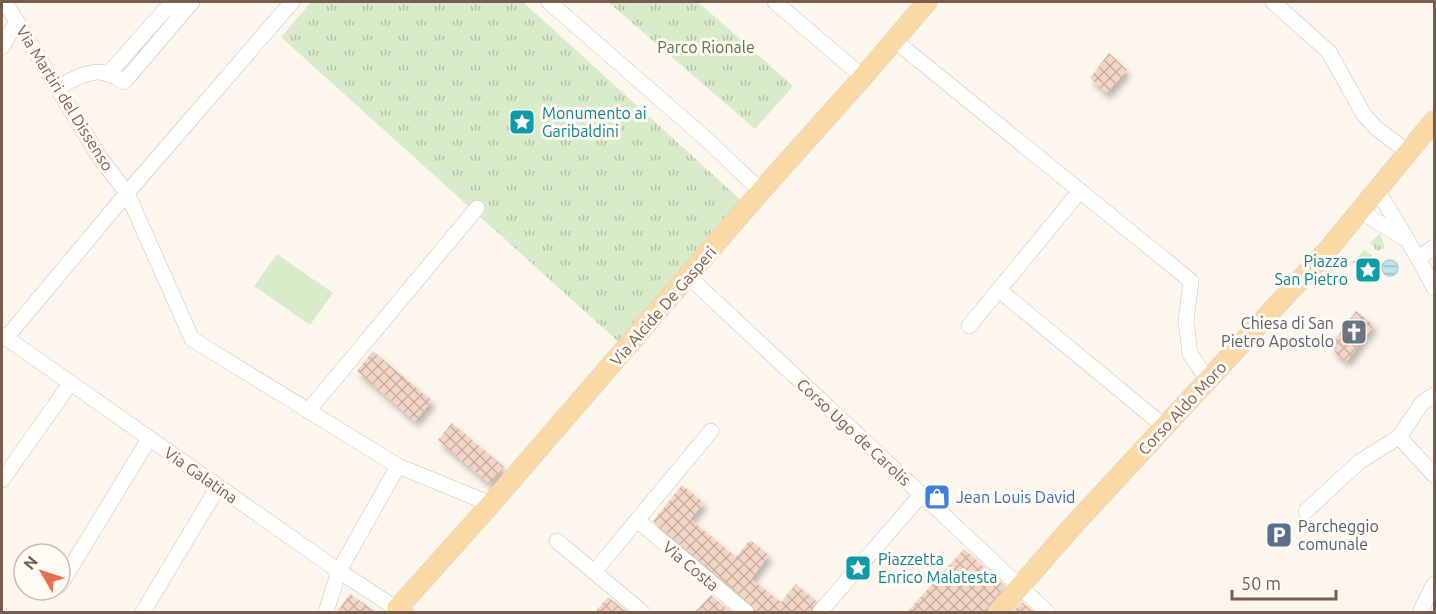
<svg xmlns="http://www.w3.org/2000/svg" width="1436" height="614" font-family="Ubuntu,sans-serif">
  <defs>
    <pattern id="grass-tufts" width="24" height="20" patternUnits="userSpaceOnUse" patternTransform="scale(1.5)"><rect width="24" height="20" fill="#d8ecc9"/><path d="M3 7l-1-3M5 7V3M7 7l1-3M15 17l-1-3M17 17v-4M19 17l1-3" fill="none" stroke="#b4c2a5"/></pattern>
    <pattern id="water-rules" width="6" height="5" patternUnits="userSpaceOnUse" patternTransform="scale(1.5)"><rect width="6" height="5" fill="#bfe3e8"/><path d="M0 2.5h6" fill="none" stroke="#a0bbbe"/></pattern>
    <pattern id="building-cross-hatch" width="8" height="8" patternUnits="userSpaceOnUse" patternTransform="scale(1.5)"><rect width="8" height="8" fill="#f3d5c3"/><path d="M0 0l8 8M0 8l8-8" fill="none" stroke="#cab0a1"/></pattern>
    <filter id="shadow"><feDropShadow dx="3.5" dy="6" stdDeviation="3" flood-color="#0004"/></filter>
  </defs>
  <rect width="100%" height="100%" fill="#fdf6ec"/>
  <g fill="url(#grass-tufts)">
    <path d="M311,2H523L744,203L621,344L281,37Z"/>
    <path d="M608,2H698L793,86L755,129Z"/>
    <path d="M1380,233L1385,248L1377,251L1370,243Z"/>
    <path d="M1364,250L1372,255L1371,264L1352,263Z"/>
  </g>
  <path fill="#d8ecc9" d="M277,254L333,293L310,325L254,286Z"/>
  <circle fill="url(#water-rules)" stroke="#a5d3da" stroke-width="1.5" cx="1390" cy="268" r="8"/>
  <g fill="url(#building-cross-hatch)" filter="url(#shadow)">
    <path d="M1109,53L1127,70L1107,93L1090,78Z"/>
    <path d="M1356,311L1374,325L1347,361L1336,354L1332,343Z"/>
    <path d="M373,351L432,401L415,421L357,371Z"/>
    <path d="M452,423L504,467L490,484L438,440Z"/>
    <path d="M682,485L704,503L690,519L736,557L750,540L769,555L751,579L781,602L796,584L816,601L810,612H756L752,605L653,521Z"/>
    <path d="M964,549L1005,586L989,604L986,612H907Z"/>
    <path d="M350,594L376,612H337Z"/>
    <path d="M711,595L731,612H695Z"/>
    <path d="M608,597L627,612H595Z"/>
    <path d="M1022,602L1033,612H1013Z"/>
  </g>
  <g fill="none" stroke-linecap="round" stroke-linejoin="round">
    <defs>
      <g id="minor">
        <path d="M5,2L100,158L127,193L192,339L398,466L491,504"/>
        <path d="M549,2L705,138L761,191"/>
        <path d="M775,2L863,77"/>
        <path d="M1273,2L1329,52L1364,115L1376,128L1409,153"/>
        <path d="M894,40L1191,281L1186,321L1190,354L1208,380"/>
        <path d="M2,47L17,21"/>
        <path d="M110,72L165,10L192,2"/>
        <path d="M57,87C84,75 96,63 124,82L192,2"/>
        <path d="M1378,191C1397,223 1417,254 1434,288"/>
        <path d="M1360,211L1404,238"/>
        <path d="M1419,258L1434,247"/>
        <path d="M689,277L1047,612"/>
        <path d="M999,290L1165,427"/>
        <path d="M969,326L1080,191"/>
        <path d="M2,335L339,571L397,609"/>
        <path d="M6,338L127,193L292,2"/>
        <path d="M1434,395L1422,403L1399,437L1434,475"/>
        <path d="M308,411L477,208"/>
        <path d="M2,480L70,384"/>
        <path d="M1306,511L1359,462L1399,437"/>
        <path d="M637,520L746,612"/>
        <path d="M557,541L642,612"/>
        <path d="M594,572L711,431"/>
        <path d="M60,585L149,439"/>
        <path d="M143,612L218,487"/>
        <path d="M326,612L339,571L398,466"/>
        <path d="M820,612L921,495"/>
        <path d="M1420,612L1434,584"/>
      </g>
      <g id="major">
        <path d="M403,612L397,609L491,504L761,191L863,77L927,2"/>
        <path d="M998,612L1070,529L1326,252L1434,121"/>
      </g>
    </defs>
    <use href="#minor" stroke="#d1beb0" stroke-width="16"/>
    <use href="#major" stroke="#dad1cd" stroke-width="21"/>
    <use href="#minor" stroke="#fff" stroke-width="15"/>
    <use href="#major" stroke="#fbd9a5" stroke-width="20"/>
  </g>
  <defs>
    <symbol id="sight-square" viewBox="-11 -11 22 22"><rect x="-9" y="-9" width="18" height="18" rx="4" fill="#0f9aa8" stroke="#fffaf3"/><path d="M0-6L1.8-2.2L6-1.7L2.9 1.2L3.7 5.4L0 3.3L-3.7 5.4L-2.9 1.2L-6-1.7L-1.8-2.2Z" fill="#fff"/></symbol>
    <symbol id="church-square" viewBox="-11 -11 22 22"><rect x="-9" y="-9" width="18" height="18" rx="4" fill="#6b7280" stroke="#fffaf3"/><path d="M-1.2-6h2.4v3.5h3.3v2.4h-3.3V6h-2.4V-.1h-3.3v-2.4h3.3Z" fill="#fff"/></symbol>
    <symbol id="shop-square" viewBox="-11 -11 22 22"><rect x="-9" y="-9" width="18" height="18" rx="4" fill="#3f7fe0" stroke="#fffaf3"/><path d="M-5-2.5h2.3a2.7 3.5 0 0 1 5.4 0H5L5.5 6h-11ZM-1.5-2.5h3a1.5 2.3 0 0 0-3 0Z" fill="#fff"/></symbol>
    <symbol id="parking-square" viewBox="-11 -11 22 22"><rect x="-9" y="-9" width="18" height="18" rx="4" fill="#5c6f8a" stroke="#fffaf3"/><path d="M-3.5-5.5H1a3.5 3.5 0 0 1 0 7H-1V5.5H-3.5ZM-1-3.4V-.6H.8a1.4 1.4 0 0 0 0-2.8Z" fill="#fff"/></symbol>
  </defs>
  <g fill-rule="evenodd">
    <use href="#sight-square" x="507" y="107" width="30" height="30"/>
    <use href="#sight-square" x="1353" y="255" width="30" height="30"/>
    <use href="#church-square" x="1339" y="317" width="30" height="30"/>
    <use href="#shop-square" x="922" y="482" width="30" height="30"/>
    <use href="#parking-square" x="1264" y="520" width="30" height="30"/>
    <use href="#sight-square" x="843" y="553" width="30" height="30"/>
  </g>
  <g text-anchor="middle" stroke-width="6" stroke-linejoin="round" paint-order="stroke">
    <g font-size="16" fill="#537a41" stroke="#fffaf3">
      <text x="706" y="53">Parco Rionale</text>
    </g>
    <g font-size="16" fill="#7a5c4d" stroke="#fffaf3">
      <text transform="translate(65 98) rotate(58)" y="6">Via Martiri del Dissenso</text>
      <text transform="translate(663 306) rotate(-49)" y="6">Via Alcide De Gasperi</text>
      <text transform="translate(1182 408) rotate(-47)" y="6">Corso Aldo Moro</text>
      <text transform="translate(854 432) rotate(43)" y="6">Corso Ugo de Carolis</text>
      <text transform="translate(201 475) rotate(35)" y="6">Via Galatina</text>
      <text transform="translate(691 566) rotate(40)" y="6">Via Costa</text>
    </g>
    <g font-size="16" fill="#0d838f" stroke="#fffaf3" text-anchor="start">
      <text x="542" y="119">Monumento ai<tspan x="542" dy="18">Garibaldini</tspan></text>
      <text x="1348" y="267" text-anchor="end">Piazza<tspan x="1348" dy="18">San Pietro</tspan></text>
      <text x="878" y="565">Piazzetta<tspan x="878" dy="18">Enrico Malatesta</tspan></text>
    </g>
    <g font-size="16" fill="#5b616d" stroke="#fffaf3" text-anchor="end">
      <text x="1334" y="329">Chiesa di San<tspan x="1334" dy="18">Pietro Apostolo</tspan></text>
    </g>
    <g font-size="16" fill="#366cbe" stroke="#fffaf3" text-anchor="start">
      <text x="956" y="503">Jean Louis David</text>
    </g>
    <g font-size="16" fill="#4e5e75" stroke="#fffaf3" text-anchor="start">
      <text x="1298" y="532">Parcheggio<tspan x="1298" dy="18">comunale</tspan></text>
    </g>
  </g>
  <rect width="1436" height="614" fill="none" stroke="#7a5c4d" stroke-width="6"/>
  <g transform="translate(42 572) rotate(309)"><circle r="28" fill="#fffaf3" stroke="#cabbb1" stroke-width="1.5"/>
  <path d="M0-4.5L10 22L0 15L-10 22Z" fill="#e76f51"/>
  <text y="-9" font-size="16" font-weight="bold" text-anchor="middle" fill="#7a5c4d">N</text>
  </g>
  <path d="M1232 590v9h104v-9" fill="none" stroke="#7a5c4d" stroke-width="3"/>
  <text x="1241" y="590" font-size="18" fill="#7a5c4d" stroke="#fffaf3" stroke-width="4.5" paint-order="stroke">50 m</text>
</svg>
